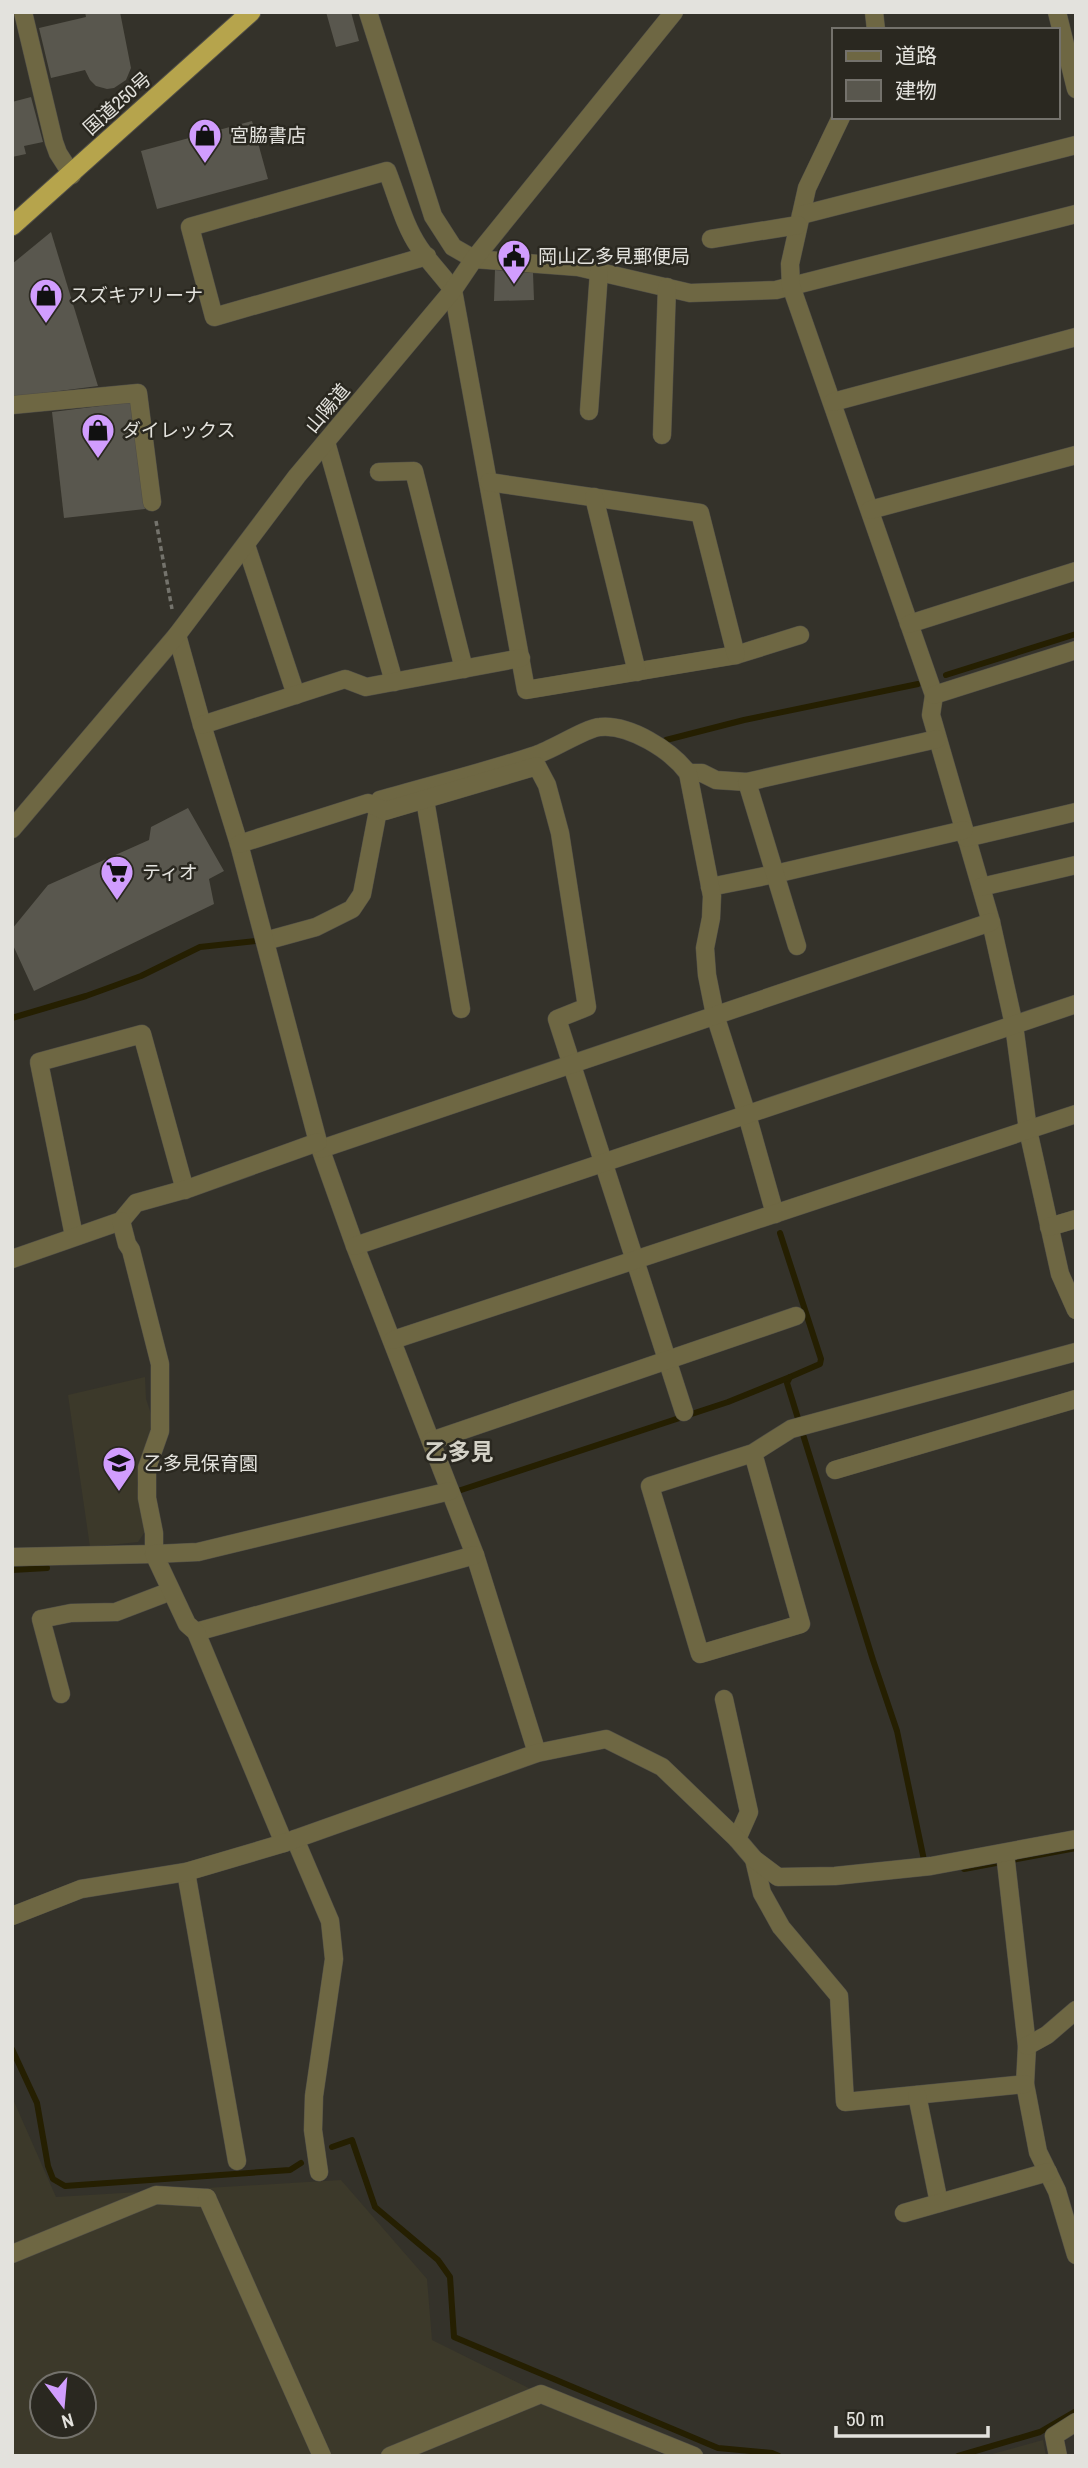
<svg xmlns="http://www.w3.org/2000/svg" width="1088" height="2468" font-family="'Archivo Narrow','Noto Sans JP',sans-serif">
  <rect width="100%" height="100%" fill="#34322a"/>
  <g fill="#3c392a" fill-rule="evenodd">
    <path d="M145,1377L146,1399L153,1420L137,1483L146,1530L138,1542L90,1547L68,1395Z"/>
    <path d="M12,2097L56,2197L341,2180L427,2279L432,2340L666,2456H12ZM42,2384H84V2426H42Z"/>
    <path d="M1043,2440L1046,2456H985Z"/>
  </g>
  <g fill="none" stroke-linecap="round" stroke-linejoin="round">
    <g stroke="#251f01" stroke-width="6">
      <path d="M946,675L1076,634"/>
      <path d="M666,740L744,720L918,684"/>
      <path d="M12,1018L86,996L141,976L200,947L256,941"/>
      <path d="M780,1233L821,1359L820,1364L790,1377L787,1383L873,1660L897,1731L924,1860"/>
      <path d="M458,1491L728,1402L790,1377"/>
      <path d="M12,1570L47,1568"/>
      <path d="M964,1869L1076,1848"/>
      <path d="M12,2049L37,2103L48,2166L53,2179L65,2186L290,2170L301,2163"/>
      <path d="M332,2147L352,2140L375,2207L438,2260L450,2277L454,2337L718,2448L772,2453L779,2456"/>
      <path d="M958,2456L1040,2432L1076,2411"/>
    </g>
  </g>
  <g fill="#59574e">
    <path d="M85,12H120L131,68L126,80L114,88L107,89L96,86L90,80L85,70L51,78L39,28L86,17Z"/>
    <path d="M326,12H351L359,41L336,47Z"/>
    <path d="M31,97L43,142L24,146L26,154L12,157V102Z"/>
    <path d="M252,121L268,179L157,209L141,151Z"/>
    <path d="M51,232L98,386L13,397L12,264Z"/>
    <path d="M495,270L533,273L534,300L494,301Z"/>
    <path d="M132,402L145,509L64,518L52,412Z"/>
    <path d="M188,808L224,871L209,879L214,904L34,991L12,943V929L48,885L149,840L151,827Z"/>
  </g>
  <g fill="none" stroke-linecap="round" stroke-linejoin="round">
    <defs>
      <g id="pedestrian">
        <path d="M688,773H702L716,780L747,782"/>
        <path d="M710,887L775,874"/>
        <path d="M265,941L316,927L352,909L362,894L380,800C432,785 485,772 536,755C552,750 586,728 600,727C629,724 671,750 688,773L712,896L711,918L705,948L707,975L715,1015L747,1115L775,1214"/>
      </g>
      <g id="minor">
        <path d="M23,12L54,142L58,153L72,175"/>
        <path d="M368,12L433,216L453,247L474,259L578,267L690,293L776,290L1076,214"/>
        <path d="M874,12L876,30"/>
        <path d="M1057,12L1076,89"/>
        <path d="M841,117L807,188L790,264L791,286L934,695L931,715L991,922L1014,1025L1028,1130L1060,1274L1076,1310"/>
        <path d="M801,215L1076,145"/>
        <path d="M711,239L798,225"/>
        <path d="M427,256L214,317L190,227L387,171C397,196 404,225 419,247C429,262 443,276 453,290L526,690L736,655L800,635"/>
        <path d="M833,402L1076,337"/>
        <path d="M12,405L138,393L152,502"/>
        <path d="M589,411L599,272"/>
        <path d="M662,435L667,287"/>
        <path d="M326,442L394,682"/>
        <path d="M379,472L414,471L464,669"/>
        <path d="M489,482L700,513L736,655"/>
        <path d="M594,497L637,672"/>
        <path d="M870,510L1076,455"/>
        <path d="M246,545L296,695"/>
        <path d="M909,624L1076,571"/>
        <path d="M177,635L202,725L239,844L318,1142L355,1246L475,1555L537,1753"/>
        <path d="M934,695L1076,650"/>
        <path d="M202,725L345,679L366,687L521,658"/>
        <path d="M425,800L461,1009"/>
        <path d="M12,829L177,635L297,476L453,290L474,259L674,12"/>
        <path d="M966,838L1076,812"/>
        <path d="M239,844L368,803L385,811L537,766L547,785L560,833L587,1007L557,1019L684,1412"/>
        <path d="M775,874L964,830"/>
        <path d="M981,887L1076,865"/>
        <path d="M797,946L747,782L937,739"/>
        <path d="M321,1149L991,922"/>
        <path d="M1049,1227L1076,1219"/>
        <path d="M74,1236L39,1062L142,1034L185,1190"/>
        <path d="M355,1246L1076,1004"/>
        <path d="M12,1259L121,1221L136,1203L190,1188L318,1142"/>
        <path d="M393,1340L1076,1114"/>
        <path d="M431,1441L796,1316"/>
        <path d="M753,1453L801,1624L700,1654L650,1486L753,1453L791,1429L1076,1352"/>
        <path d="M835,1470L1076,1399"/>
        <path d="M12,1557L154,1554V1533L147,1498V1468L160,1431V1364L131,1250L127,1244L121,1221"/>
        <path d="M196,1632L475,1555"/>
        <path d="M61,1694L41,1619L71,1613L116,1612L171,1591"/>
        <path d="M724,1699L749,1812L737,1839"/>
        <path d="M295,1839L330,1921L334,1959L314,2096L313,2130L319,2172"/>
        <path d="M284,1843L196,1632L187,1624L154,1554L198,1552L450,1491"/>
        <path d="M1005,1853L1027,2046L1025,2084L1038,2152L1057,2191L1076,2255"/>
        <path d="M754,1859L762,1893L781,1927L839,1996L845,2102L1025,2084"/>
        <path d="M186,1872L237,2161"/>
        <path d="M12,1916L81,1889L186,1872L284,1843L537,1753L606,1739L662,1767L737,1839L754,1859L778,1877L835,1876L931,1866L1076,1839"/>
        <path d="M1027,2046L1047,2035L1076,2010"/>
        <path d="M917,2095L939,2203"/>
        <path d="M904,2213L1048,2172"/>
        <path d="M12,2254L156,2195L207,2198"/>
        <path d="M390,2456L541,2394L694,2456"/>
        <path d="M1058,2456L1054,2436L1076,2422"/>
      </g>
      <path id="tertiary" d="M207,2198L322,2456"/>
      <path id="trunk" d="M12,226L251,12"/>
    </defs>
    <use href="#pedestrian" stroke="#504e47" stroke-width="19"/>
    <use href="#minor" stroke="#504e47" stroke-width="19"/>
    <use href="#tertiary" stroke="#504e47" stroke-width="19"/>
    <use href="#trunk" stroke="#504e47" stroke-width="21"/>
    <path stroke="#74736c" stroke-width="3.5" stroke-dasharray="5 3.5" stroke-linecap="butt" d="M156,521L172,609"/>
    <use href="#pedestrian" stroke="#6e6743" stroke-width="18"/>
    <use href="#minor" stroke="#6e6743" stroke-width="18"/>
    <use href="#tertiary" stroke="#6e6743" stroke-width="18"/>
    <use href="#trunk" stroke="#b6a44c" stroke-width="19"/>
  </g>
  <defs>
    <symbol id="shop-pin" viewBox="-11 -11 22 30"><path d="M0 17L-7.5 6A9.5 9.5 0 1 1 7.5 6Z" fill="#d19dfe" stroke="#2a2820"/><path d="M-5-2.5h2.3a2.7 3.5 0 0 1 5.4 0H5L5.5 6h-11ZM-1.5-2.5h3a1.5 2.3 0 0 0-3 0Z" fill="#111"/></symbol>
    <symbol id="civic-pin" viewBox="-11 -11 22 30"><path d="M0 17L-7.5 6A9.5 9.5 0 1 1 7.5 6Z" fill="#d19dfe" stroke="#2a2820"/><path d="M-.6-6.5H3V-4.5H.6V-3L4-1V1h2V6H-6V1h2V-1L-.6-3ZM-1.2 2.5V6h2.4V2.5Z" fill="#111"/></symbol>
    <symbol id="supermarket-pin" viewBox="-11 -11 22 30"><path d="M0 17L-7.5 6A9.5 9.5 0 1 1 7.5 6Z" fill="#d19dfe" stroke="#2a2820"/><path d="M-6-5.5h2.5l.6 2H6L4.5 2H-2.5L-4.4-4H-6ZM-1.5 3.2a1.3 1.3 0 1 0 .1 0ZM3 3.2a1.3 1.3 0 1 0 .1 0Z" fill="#111"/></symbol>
    <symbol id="school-pin" viewBox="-11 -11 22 30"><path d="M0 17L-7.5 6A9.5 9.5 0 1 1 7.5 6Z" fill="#d19dfe" stroke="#2a2820"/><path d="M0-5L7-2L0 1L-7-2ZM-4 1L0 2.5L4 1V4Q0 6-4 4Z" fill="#111"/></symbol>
  </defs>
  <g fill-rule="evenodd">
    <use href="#shop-pin" x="186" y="116" width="38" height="52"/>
    <use href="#civic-pin" x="495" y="237" width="38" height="52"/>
    <use href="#shop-pin" x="27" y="276" width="38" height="52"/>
    <use href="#shop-pin" x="79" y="411" width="38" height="52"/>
    <use href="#supermarket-pin" x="98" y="853" width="38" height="52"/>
    <use href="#school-pin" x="100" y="1444" width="38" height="52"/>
  </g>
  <g text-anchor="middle" stroke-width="5" stroke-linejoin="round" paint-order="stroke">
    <g font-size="19" fill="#e3e2dd" stroke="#2a2820">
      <text transform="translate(117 103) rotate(-42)" y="7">国道250号</text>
      <text transform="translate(327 408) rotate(-50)" y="7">山陽道</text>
    </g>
    <g font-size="19" fill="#e3e2dd" stroke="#2a2820" text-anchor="start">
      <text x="230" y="142">宮脇書店</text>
      <text x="538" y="263">岡山乙多見郵便局</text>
      <text x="70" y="302">スズキアリーナ</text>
      <text x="122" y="437">ダイレックス</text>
      <text x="142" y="879">ティオ</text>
      <text x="144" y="1470">乙多見保育園</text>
    </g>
    <g font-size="23" font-weight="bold" fill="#d4d2c7" stroke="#2a2820">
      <text x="459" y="1460">乙多見</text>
    </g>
  </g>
  <rect width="1088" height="2468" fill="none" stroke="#e3e2dd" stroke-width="28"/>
  <rect x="832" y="28" width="228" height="91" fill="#2a2820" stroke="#74726c" stroke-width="2"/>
  <rect x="846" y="51" width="35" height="10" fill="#6e6743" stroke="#74726c" stroke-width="2"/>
  <text x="895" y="63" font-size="21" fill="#e3e2dd">道路</text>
  <rect x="846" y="80" width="35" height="21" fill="#59574e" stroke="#74726c" stroke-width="2"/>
  <text x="895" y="98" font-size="21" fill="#e3e2dd">建物</text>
  <g transform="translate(63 2405) rotate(164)"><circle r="33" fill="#2a2820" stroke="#74726c" stroke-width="2"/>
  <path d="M0-5L12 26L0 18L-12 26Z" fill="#d19dfe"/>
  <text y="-10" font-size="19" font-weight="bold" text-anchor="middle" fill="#e3e2dd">N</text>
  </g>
  <path d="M836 2426v10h152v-10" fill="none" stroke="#e3e2dd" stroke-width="3.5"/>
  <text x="846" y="2426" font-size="21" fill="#e3e2dd" stroke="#2a2820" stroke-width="5" paint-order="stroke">50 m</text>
</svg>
